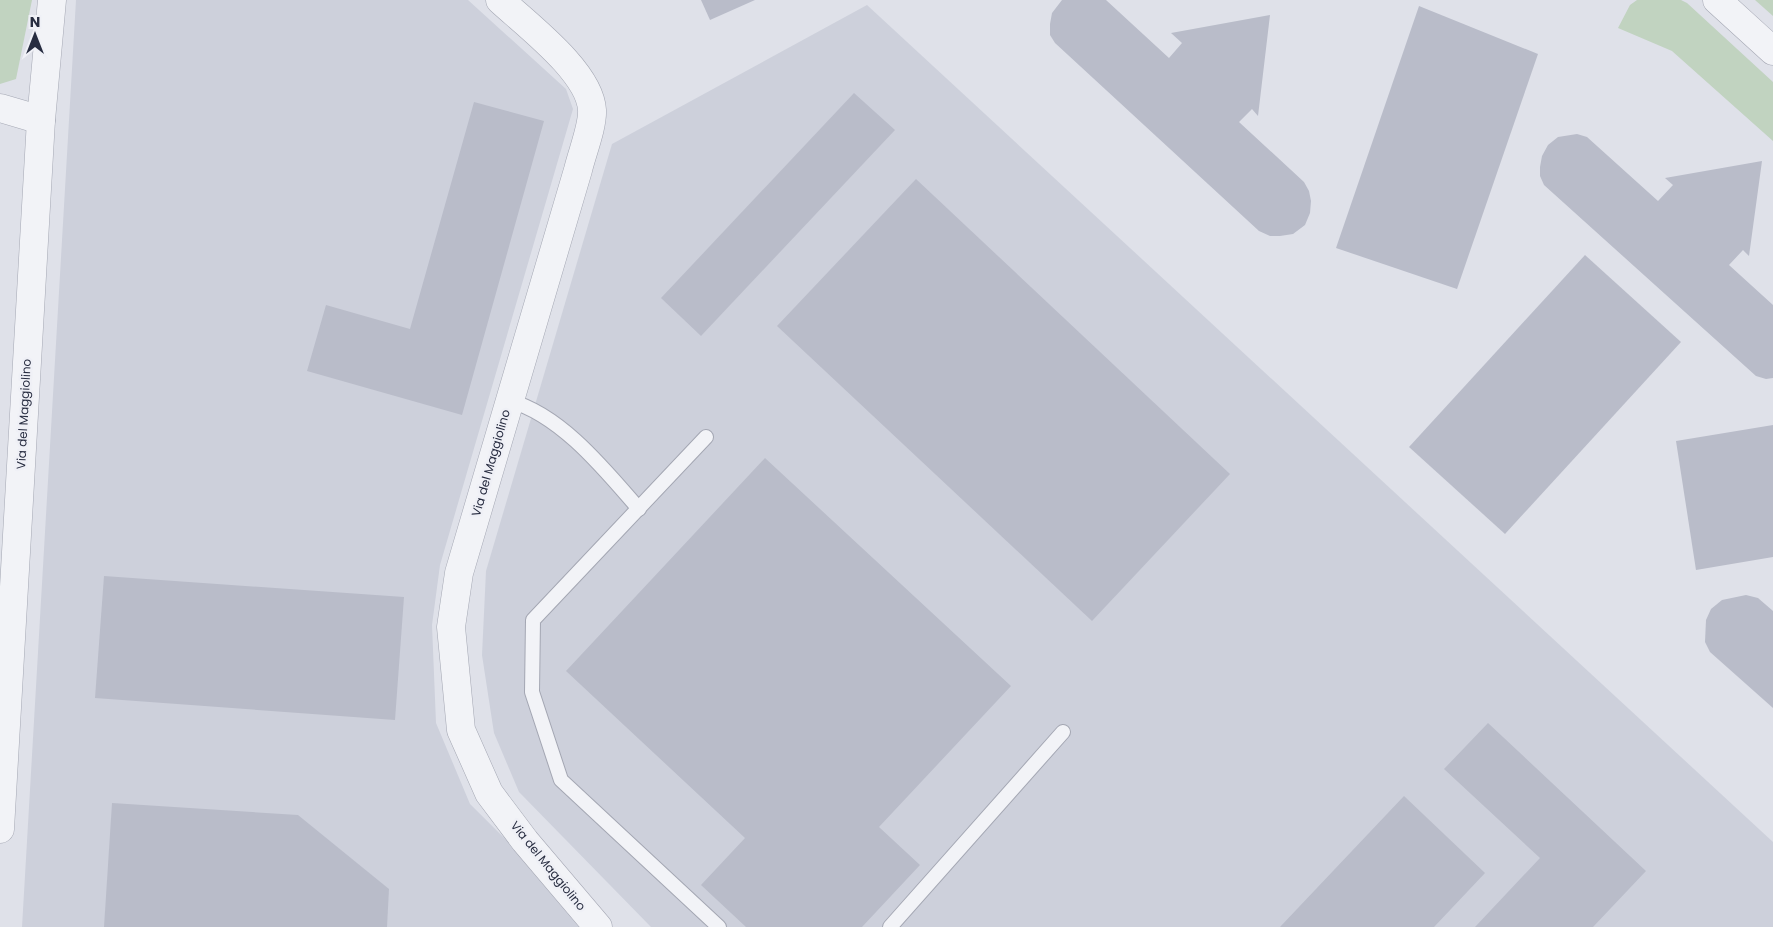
<svg xmlns="http://www.w3.org/2000/svg" width="1773" height="927" font-family="Poppins,sans-serif">
  <rect width="100%" height="100%" fill="#dfe1e9"/>
  <g fill="#cdd0db">
    <path d="M76,0H468L566,89L573,109L440,565L432,625L436,723L470,804L594,927H22Z"/>
    <path d="M867,5L1773,842V927H651L519,792L494,733L482,655L486,571L612,144Z"/>
  </g>
  <g fill="#c1d3c0">
    <path d="M0,0H32L16,79L0,84Z"/>
    <path d="M1637,0H1681L1687,3L1773,82V141L1672,51L1618,28L1630,5Z"/>
    <path d="M1755,0H1773V16Z"/>
  </g>
  <g fill="#b9bcc9">
    <path d="M701,0H755L710,20Z"/>
    <path d="M1062,0H1106L1169,58L1182,43L1171,33L1270,15L1258,116L1252,109L1239,122L1304,182L1309,191L1311,201L1310,213L1305,225L1293,234L1280,236H1270L1259,231L1055,43L1050,35V24L1052,13Z"/>
    <path d="M1419,6L1538,54L1457,289L1336,248Z"/>
    <path d="M854,93L895,130L701,336L661,298Z"/>
    <path d="M474,102L544,121L462,415L307,371L326,305L410,329Z"/>
    <path d="M1577,134L1587,137L1658,201L1673,185L1665,178L1762,161L1749,256L1743,250L1729,265L1773,305V378L1766,379L1756,376L1544,185L1540,176V167L1542,156L1548,145L1558,137Z"/>
    <path d="M916,179L1230,474L1092,621L777,326Z"/>
    <path d="M1585,255L1681,342L1505,534L1409,447Z"/>
    <path d="M1773,425V557L1696,570L1676,441Z"/>
    <path d="M765,458L1011,686L879,827L920,865L862,927H746L701,885L745,838L566,671Z"/>
    <path d="M104,576L404,597L395,720L95,698Z"/>
    <path d="M1746,595L1758,598L1773,611V708L1710,652L1705,642L1706,620L1711,609L1722,600Z"/>
    <path d="M1488,723L1646,871L1593,927H1475L1540,858L1444,769Z"/>
    <path d="M1404,796L1485,873L1434,927H1280Z"/>
    <path d="M112,803L298,815L389,889L387,927H104Z"/>
  </g>
  <g fill="none" stroke-linecap="round" stroke-linejoin="round">
    <defs>
      <g id="service">
        <path d="M510,401C561,415 605,470 639,509"/>
        <path d="M706,437L533,620L532,692L561,780L719,927"/>
        <path d="M890,927L1063,732"/>
      </g>
      <g id="minor">
        <path d="M500,0C527,25 590,72 592,110C593,126 582,153 578,170L459,573L451,627L461,730L489,793L525,841L598,927"/>
        <path d="M0,108L41,120"/>
        <path d="M0,829L41,120L52,0"/>
      </g>
      <path id="tertiary" d="M1717,0L1773,51"/>
    </defs>
    <use href="#service" stroke="#a4a7b3" stroke-width="16"/>
    <use href="#minor" stroke="#a4a7b3" stroke-width="29"/>
    <use href="#tertiary" stroke="#a4a7b3" stroke-width="29"/>
    <use href="#service" stroke="#f2f3f7" stroke-width="14"/>
    <use href="#minor" stroke="#f2f3f7" stroke-width="28"/>
    <use href="#tertiary" stroke="#f2f3f7" stroke-width="28"/>
  </g>
  <g text-anchor="middle" stroke-width="5" stroke-linejoin="round" paint-order="stroke">
    <g font-size="12" fill="#272c40" stroke="#eff0f6">
      <text transform="translate(24 414) rotate(-87)" y="4">Via del Maggiolino</text>
      <text transform="translate(491 463) rotate(-74)" y="4">Via del Maggiolino</text>
      <text transform="translate(548 866) rotate(51)" y="4">Via del Maggiolino</text>
    </g>
  </g>
  <g transform="translate(35 35)" stroke="#eff0f6" stroke-width="4" paint-order="stroke">
  <path d="M0-4L9 19L0 12L-9 19Z" fill="#272c40"/>
  <text y="-8" font-size="14" font-weight="bold" text-anchor="middle" fill="#272c40">N</text>
  </g>
</svg>
